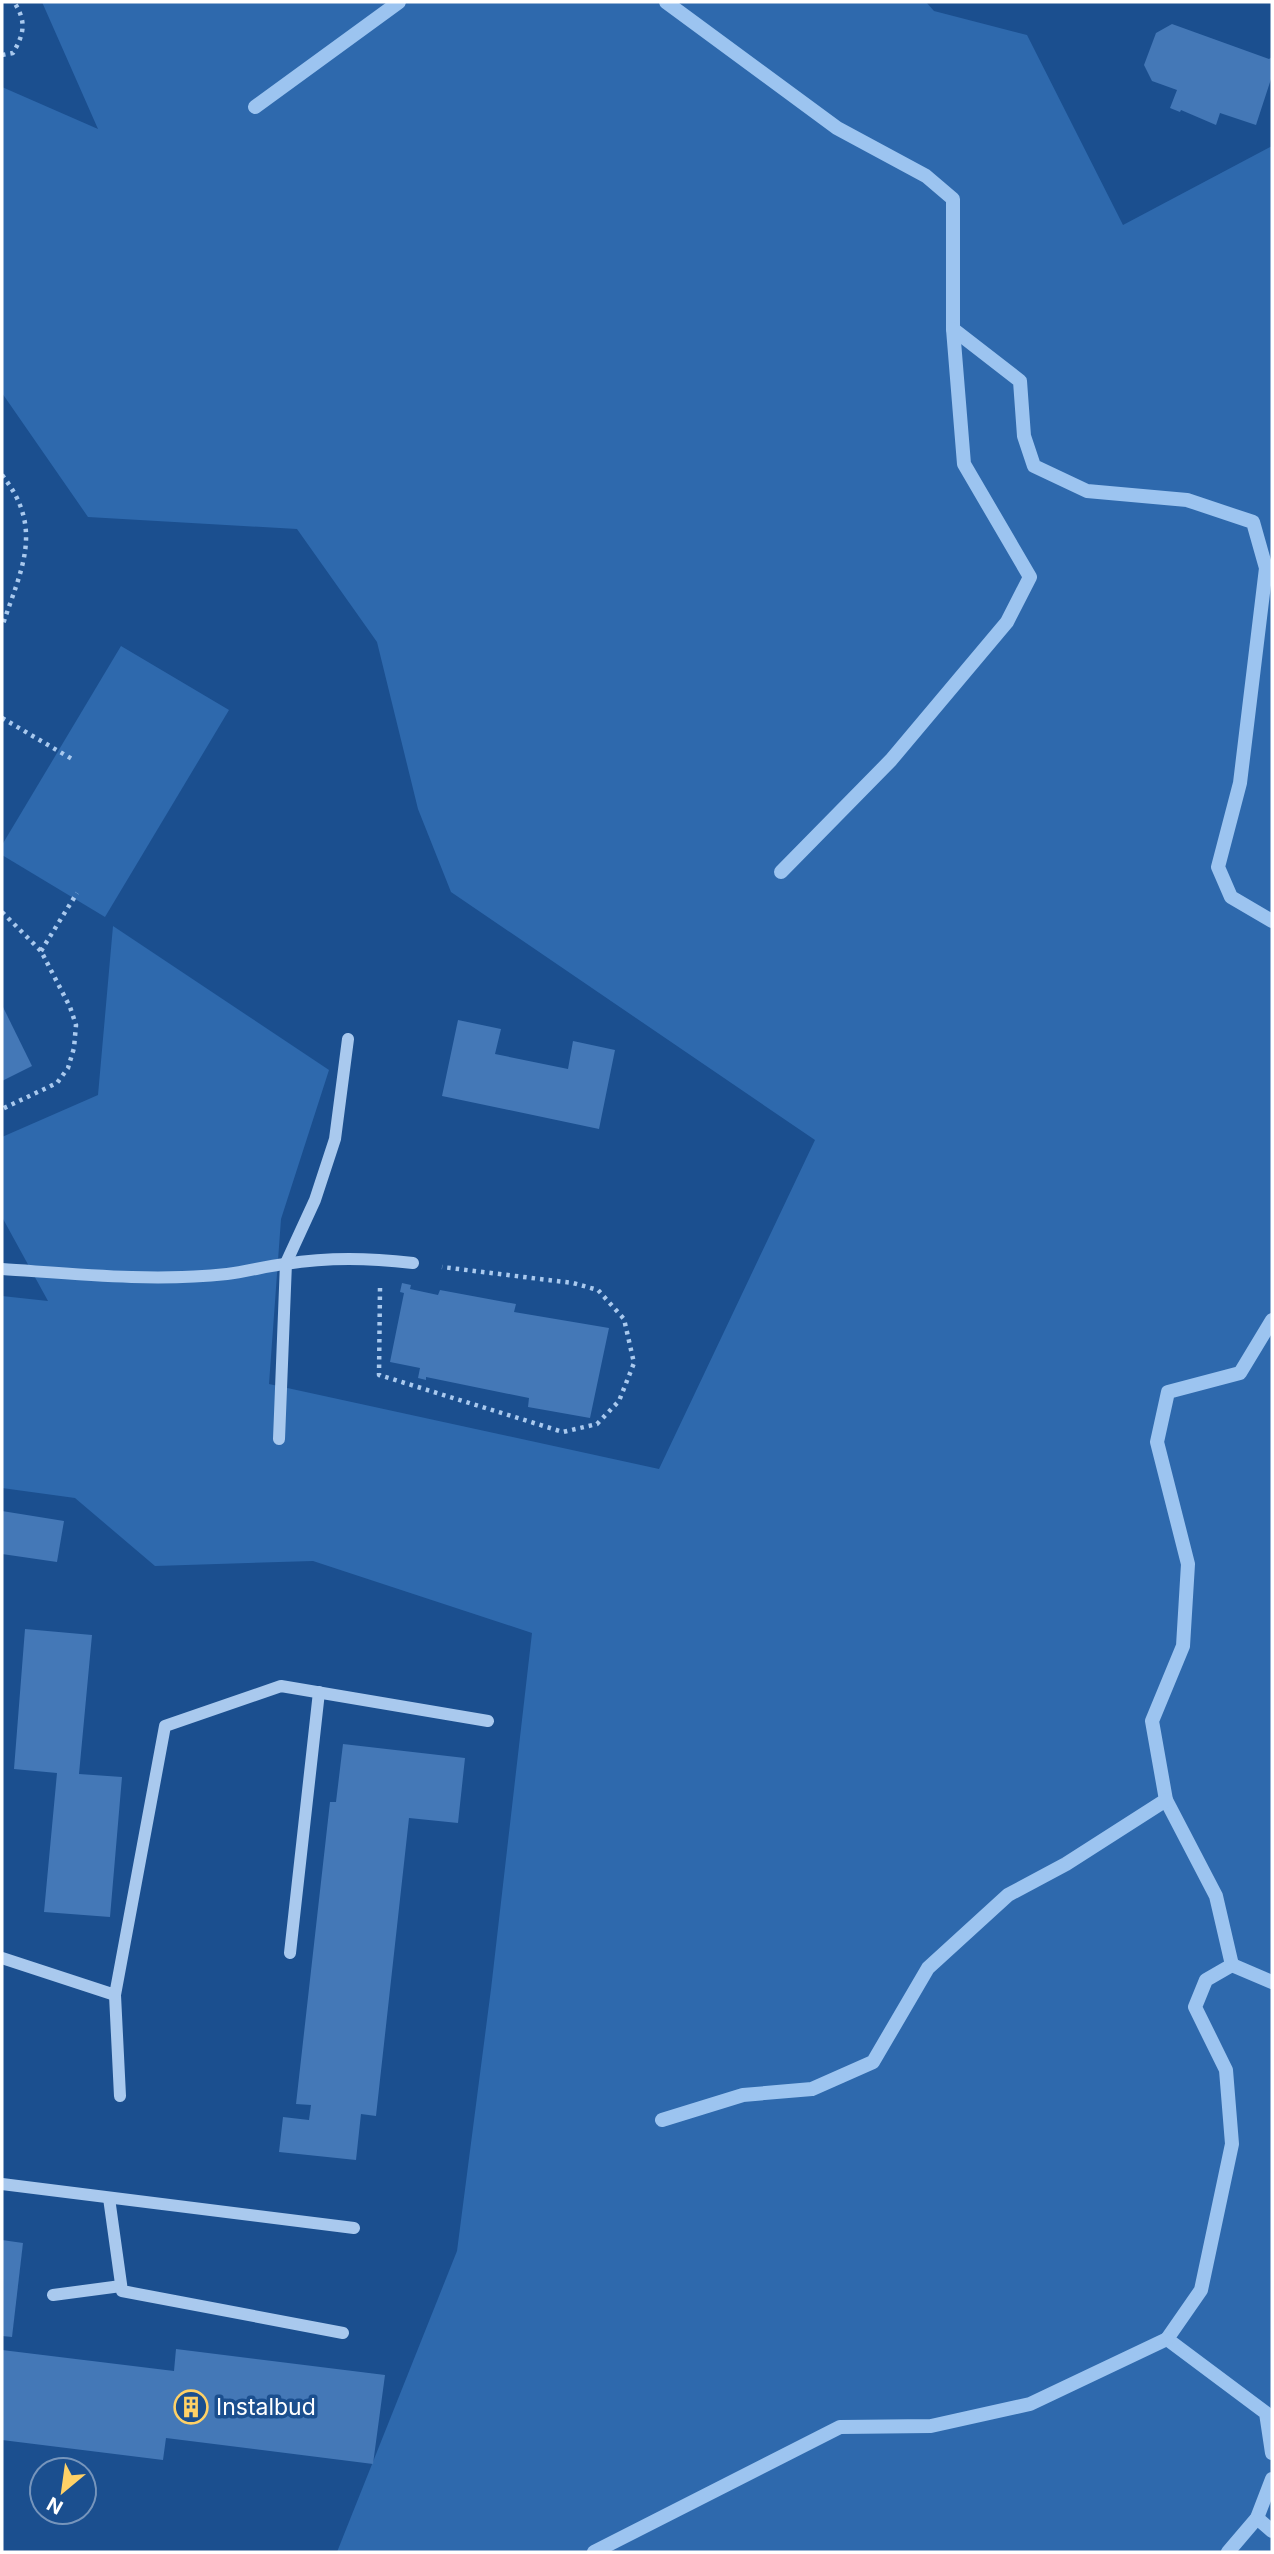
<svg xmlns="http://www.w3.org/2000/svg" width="1274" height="2554" font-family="Inter,sans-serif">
  <rect width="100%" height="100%" fill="#1b4f8f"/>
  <g fill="#2e69ad">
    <path d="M42,2H926L934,11L1027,35L1123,225L1272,146V2552H337L457,2251L491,1989L532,1633L313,1561L155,1566L75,1498L2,1488V1296L48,1301L2,1217V1137L98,1095L113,926L329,1070L281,1219L269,1384L659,1469L815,1140L451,892L418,809L377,642L297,529L88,517L2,393V87L98,129Z"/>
    <path d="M121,646L229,710L105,917L2,855V845Z"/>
  </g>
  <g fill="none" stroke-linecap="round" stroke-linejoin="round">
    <g stroke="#9cc4f0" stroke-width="14">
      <path d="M666,2L837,128L926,176L953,199V329L1020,381L1024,436L1034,466L1087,491L1187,500L1253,522L1266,568L1240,783L1218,867L1231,897L1272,921"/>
      <path d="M255,107L399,2"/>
      <path d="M781,872L891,760L1007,622L1030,577L964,464L953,329"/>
      <path d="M1272,1320L1240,1373L1168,1392L1157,1442L1188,1564L1183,1646L1152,1721L1166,1800L1216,1896L1232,1965L1206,1980L1195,2007L1226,2070L1232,2144L1201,2290L1167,2339L1266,2413L1272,2453"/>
      <path d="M1232,1965L1272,1982"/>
      <path d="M662,2120L743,2095L812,2089L873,2062L928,1968L1008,1895L1066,1864L1166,1800"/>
      <path d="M1257,2518L1272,2531"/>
      <path d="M594,2552L840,2427L931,2426L1030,2404L1167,2339"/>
      <path d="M1228,2552L1257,2518L1272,2479"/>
    </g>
  </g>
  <g fill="#4478b7">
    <path d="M1172,24L1269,59L1272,57V76L1256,125L1220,113L1216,125L1181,110L1180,112L1170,108L1177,90L1152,81L1144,65L1156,33Z"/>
    <path d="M2,1005L32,1066L2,1081Z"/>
    <path d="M458,1020L501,1029L495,1054L568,1069L573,1041L615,1050L599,1129L442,1096Z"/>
    <path d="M402,1283L411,1285L410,1289L438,1295L440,1290L516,1304L514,1312L609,1328L590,1418L528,1407L529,1398L426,1377V1380L418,1378L420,1368L390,1362L404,1293L400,1292Z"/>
    <path d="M2,1511L64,1521L57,1562L2,1554Z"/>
    <path d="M25,1629L92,1635L79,1774L122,1777L110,1917L44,1912L57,1773L14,1769Z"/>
    <path d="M343,1744L465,1758L458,1823L409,1818L376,2116L361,2114L356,2160L279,2152L283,2117L309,2120L311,2105L296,2104L330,1802H336Z"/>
    <path d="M2,2240L23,2243L12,2337L2,2336Z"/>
    <path d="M176,2349L385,2375L373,2464L166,2438L163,2460L2,2440V2350L174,2371Z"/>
  </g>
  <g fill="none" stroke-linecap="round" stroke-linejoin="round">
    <g stroke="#a9c9ee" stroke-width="4.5" stroke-dasharray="3.5 5" stroke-linecap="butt">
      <path d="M2,55L13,53C24,34 27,22 14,2"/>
      <path d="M2,475C45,529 21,569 2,627"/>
      <path d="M2,718L72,759"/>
      <path d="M2,912L41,951L70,1007L76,1025L74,1048L68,1068L57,1083L2,1109"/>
      <path d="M41,951L77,893"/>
      <path d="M380,1288L379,1375L563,1432L597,1424L619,1401L634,1363L624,1319L598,1290L573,1283L442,1267"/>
    </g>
    <g stroke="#a9c9ee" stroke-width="12">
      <path d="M2,1269C76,1274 153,1282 227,1274C246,1272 266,1266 285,1264C330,1257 368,1258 413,1263"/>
      <path d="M279,1439L286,1263L315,1200L335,1139L348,1039"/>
      <path d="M290,1953L319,1692"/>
      <path d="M2,1958L115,1995L165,1726L281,1686L488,1721"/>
      <path d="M115,1995L120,2096"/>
      <path d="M2,2184L354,2228"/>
      <path d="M109,2198L122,2291L343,2333"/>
      <path d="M53,2295L121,2286"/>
    </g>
  </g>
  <defs>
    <symbol id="building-ring" viewBox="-11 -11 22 22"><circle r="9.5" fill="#1b4f8f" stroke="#ffd166" stroke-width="1.5"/><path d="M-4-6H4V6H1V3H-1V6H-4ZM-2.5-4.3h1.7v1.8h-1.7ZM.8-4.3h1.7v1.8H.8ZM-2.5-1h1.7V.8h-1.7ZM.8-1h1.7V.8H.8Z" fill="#ffd166"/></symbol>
  </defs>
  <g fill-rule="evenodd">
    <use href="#building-ring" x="172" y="2388" width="38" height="38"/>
  </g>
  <g text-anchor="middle" stroke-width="7" stroke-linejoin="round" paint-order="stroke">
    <g font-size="23" fill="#fff" stroke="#1b4f8f" text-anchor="start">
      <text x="216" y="2415">Instalbud</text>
    </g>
  </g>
  <rect width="1274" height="2554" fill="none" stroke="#ffffff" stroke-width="7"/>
  <g transform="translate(63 2491) rotate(209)"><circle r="33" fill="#1b4f8f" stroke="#7695bc" stroke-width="2"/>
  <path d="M0-5L12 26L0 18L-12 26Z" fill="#ffd166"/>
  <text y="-10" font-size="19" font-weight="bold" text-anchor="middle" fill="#ffffff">N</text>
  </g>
</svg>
